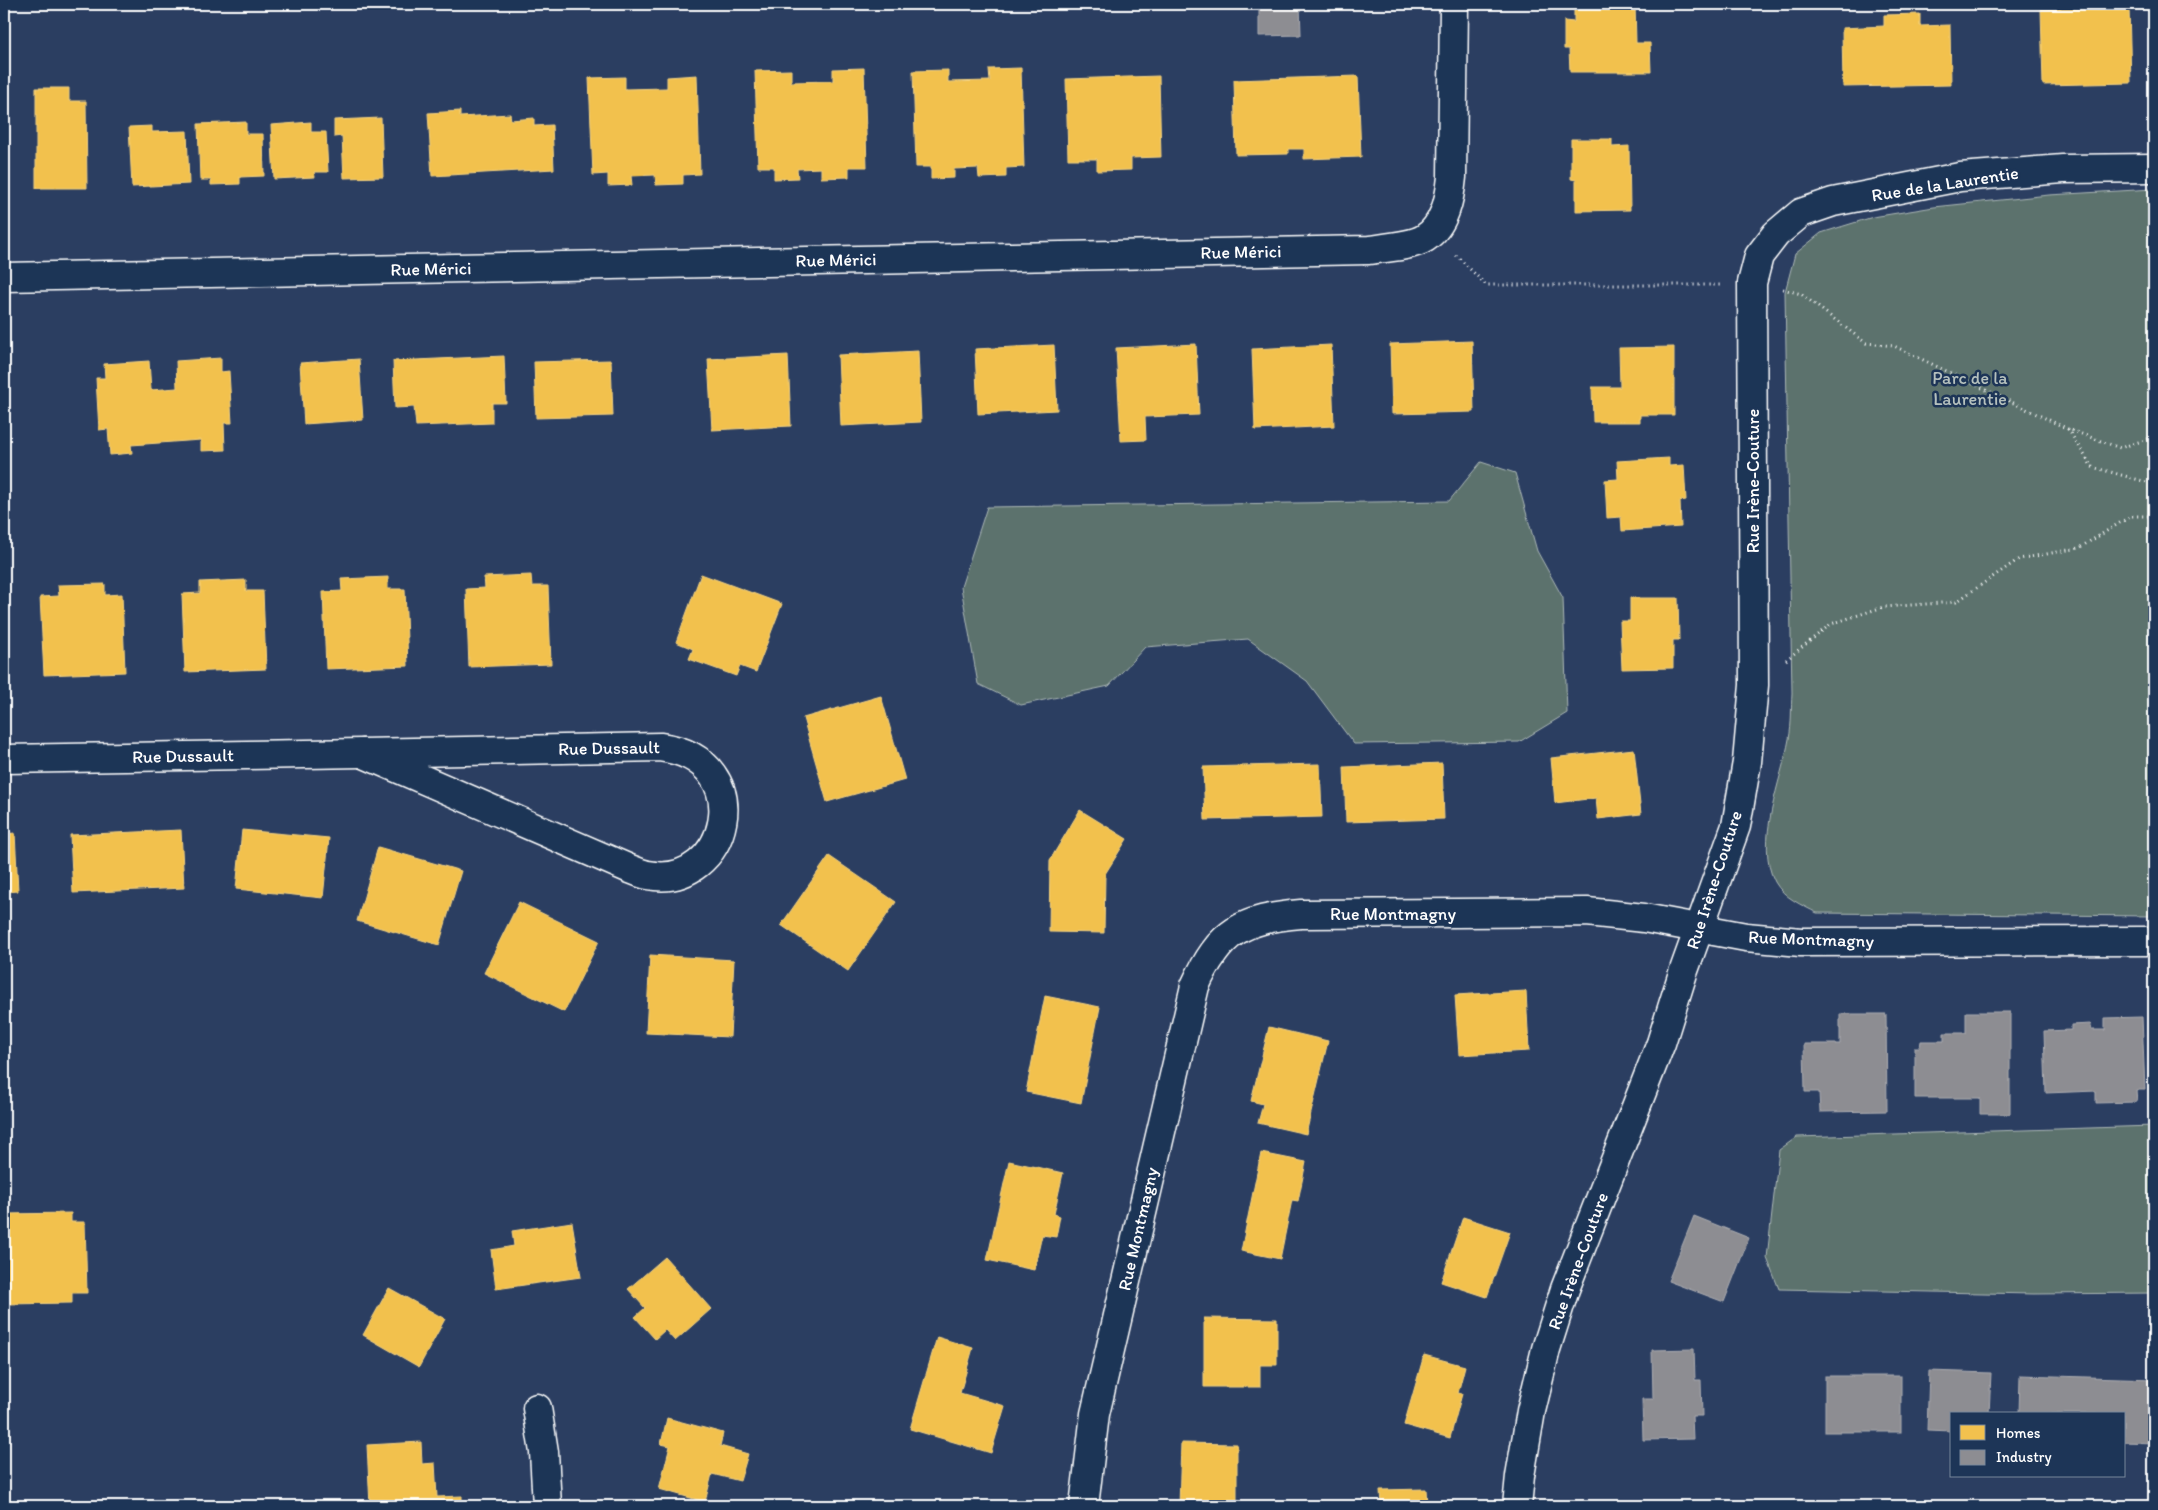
<svg xmlns="http://www.w3.org/2000/svg" width="2158" height="1510" font-family="Itim,sans-serif">
  <rect width="100%" height="100%" fill="#2b3e61"/>
  <filter id="ink" filterUnits="userSpaceOnUse"><feTurbulence type="fractalNoise" baseFrequency=".02" numOctaves="2"/><feDisplacementMap in="SourceGraphic" scale="10" xChannelSelector="R" yChannelSelector="G"/><feConvolveMatrix kernelMatrix="1 2 1 2 8 2 1 2 1" color-interpolation-filters="sRGB"/></filter>
  <g filter="url(#ink)">
    <g fill="#5b726d" stroke="#adb8b6">
      <path d="M2154,189V916L1817,913C1802,905 1784,898 1775,882C1754,843 1782,779 1789,739C1792,724 1791,708 1792,693L1785,292L1795,254L1821,233L1873,217L1934,207L2049,195Z"/>
      <path d="M1481,462L1515,473L1537,551L1563,598L1567,713L1519,742L1354,744L1307,681L1248,639L1145,647L1109,686L1021,705L978,684L961,587L987,507L1449,501Z"/>
      <path d="M2154,1126V1293L2034,1294L1779,1289L1767,1258L1779,1150L1797,1137Z"/>
    </g>
    <g fill="#f2c14e" stroke="#f6d483">
      <path d="M1574,4H1635L1636,43H1650L1651,72H1570L1569,49H1564V21L1574,22Z"/>
      <path d="M2129,7L2131,83L2043,85L2041,9Z"/>
      <path d="M1920,14V26L1950,25L1951,85L1843,87L1842,28L1884,26V15Z"/>
      <path d="M864,68L867,167H849V177L821,178V168L797,169L798,178L774,179V167H758L755,71L791,70V82L833,81V69Z"/>
      <path d="M1021,68L1024,167L1006,168V177L979,178L978,168L954,169V178L931,179V167H916L913,71L948,70V82L990,81L989,69Z"/>
      <path d="M697,75L700,174L683,175V184L656,185L655,175L631,176L632,185L608,186V174L593,175L589,78L625,77V89L667,88V77Z"/>
      <path d="M1159,76L1161,157L1131,158V170L1097,171V159H1068L1066,79Z"/>
      <path d="M1358,76L1361,157L1304,159V149H1288V154L1236,155L1234,80Z"/>
      <path d="M36,88H69V101H86L87,188H36Z"/>
      <path d="M460,111V117L510,114L511,120L534,118V126L552,125L554,169L432,176L428,113Z"/>
      <path d="M381,118L383,177L344,178L342,136L334,137V120Z"/>
      <path d="M246,122V134H263L264,176L240,177V184L211,185V180H200L198,124Z"/>
      <path d="M311,122V132H326L328,172H314L315,177L274,179L271,125Z"/>
      <path d="M152,126V132L187,131L189,184L132,187L129,127Z"/>
      <path d="M1571,139H1612V147L1629,146L1630,210L1576,211V180L1571,179Z"/>
      <path d="M1472,341L1474,412L1392,414L1390,344Z"/>
      <path d="M1196,344L1199,415L1145,417L1146,440L1121,441L1116,348Z"/>
      <path d="M1054,345L1057,410L978,414L975,349Z"/>
      <path d="M1331,345L1334,426L1255,430L1252,349Z"/>
      <path d="M1674,347V415H1640V422H1593L1592,387H1620L1619,348Z"/>
      <path d="M918,351L921,422L841,426L838,355Z"/>
      <path d="M788,355L791,426L712,430L708,359Z"/>
      <path d="M504,356L506,403H492V423L416,426L414,407L395,408L393,361Z"/>
      <path d="M221,358V372L229,371L232,423H224L225,450L201,451V440L131,445L132,453L110,455L108,429L99,430L96,378H105L104,364L149,361L151,390L177,388L176,361Z"/>
      <path d="M359,359L363,420L304,424L300,363Z"/>
      <path d="M611,360L613,416L536,418L534,362Z"/>
      <path d="M1669,458V466L1684,465L1686,500L1680,501L1681,527L1622,531L1621,517L1607,518L1605,480L1618,479L1617,461Z"/>
      <path d="M701,574L782,604L756,672L740,666L736,676L689,659L693,649L676,642Z"/>
      <path d="M531,575L532,586H548L551,664L469,667L466,589L485,588L484,577Z"/>
      <path d="M388,577V589H405L408,666L326,669L323,592L342,591L341,579Z"/>
      <path d="M246,580V591H263L266,669L185,672L182,594L200,593V582Z"/>
      <path d="M105,584V595L122,594L125,672L44,675L40,597L59,596L58,585Z"/>
      <path d="M1630,598H1678L1679,640H1673V668L1622,669L1620,621H1630Z"/>
      <path d="M881,696L905,780L827,802L803,718Z"/>
      <path d="M1634,749L1641,814L1598,819L1596,798L1555,803L1551,758Z"/>
      <path d="M1442,763L1444,819L1346,822L1344,767Z"/>
      <path d="M1320,764L1322,817L1205,820L1203,767Z"/>
      <path d="M1080,810L1127,839L1105,874L1104,933L1049,932L1050,860Z"/>
      <path d="M181,830L184,888L73,893L70,835Z"/>
      <path d="M242,830L329,838L323,898L236,889Z"/>
      <path d="M15,833L18,891L4,892V834Z"/>
      <path d="M378,847L461,871L439,945L357,921Z"/>
      <path d="M829,856L896,902L848,971L781,925Z"/>
      <path d="M519,902L599,941L564,1012L484,973Z"/>
      <path d="M650,955L734,960L730,1037L646,1033Z"/>
      <path d="M1526,991L1529,1051L1459,1055L1455,995Z"/>
      <path d="M1045,996L1100,1007L1081,1103L1026,1092Z"/>
      <path d="M1269,1027L1328,1041L1306,1134L1258,1123L1263,1104L1251,1101Z"/>
      <path d="M1261,1153L1306,1162L1298,1201L1292,1200L1280,1259L1241,1251Z"/>
      <path d="M1009,1161L1063,1173L1054,1214L1060,1216L1056,1237L1042,1235L1034,1270L987,1260Z"/>
      <path d="M71,1213V1222H85L87,1293H72V1303L4,1304V1214Z"/>
      <path d="M1463,1217L1510,1232L1487,1297L1441,1282Z"/>
      <path d="M572,1222L581,1277L496,1289L491,1250L514,1246L512,1231Z"/>
      <path d="M665,1257L711,1309L675,1341L665,1330L655,1339L635,1317L645,1308L628,1289Z"/>
      <path d="M389,1288L445,1319L419,1367L363,1335Z"/>
      <path d="M1204,1318L1277,1319V1365H1260V1387H1204Z"/>
      <path d="M937,1337L973,1348L960,1393L1005,1406L991,1453L910,1429Z"/>
      <path d="M1424,1355L1465,1366L1458,1393L1462,1394L1450,1438L1404,1425Z"/>
      <path d="M667,1418L723,1433L720,1446L748,1454L740,1481L712,1474L705,1502L659,1489L670,1446L661,1444Z"/>
      <path d="M421,1442L422,1464L435,1463L437,1497L462,1496V1506H370L367,1445Z"/>
      <path d="M1181,1443L1237,1444V1506H1179Z"/>
      <path d="M1426,1489L1427,1506H1381L1380,1490Z"/>
    </g>
    <g fill="#8d8d92" stroke="#afafb3">
      <path d="M1259,4H1300L1301,35L1259,36Z"/>
      <path d="M1966,1012H2010V1114H1980V1098H1915V1047H1920L1921,1041H1944V1033H1966Z"/>
      <path d="M1840,1014H1886L1887,1111L1820,1112L1819,1092H1805L1804,1044H1840Z"/>
      <path d="M2142,1017L2145,1090H2136L2137,1102L2096,1103V1091L2046,1093L2044,1031L2071,1030V1025L2091,1024V1030H2105V1018Z"/>
      <path d="M1694,1216L1749,1238L1724,1302L1668,1281Z"/>
      <path d="M1694,1349L1695,1380H1701L1702,1416H1692L1693,1439L1643,1440L1642,1399H1653L1652,1350Z"/>
      <path d="M1929,1371L1991,1373L1989,1414H1952V1431L1927,1430Z"/>
      <path d="M2020,1375L2154,1379V1443L2124,1442V1414H2019Z"/>
      <rect x="1825" y="1376" width="76" height="56"/>
    </g>
    <g fill="none" stroke-linecap="round" stroke-linejoin="round">
      <defs>
        <g id="minor">
          <path d="M4,277L1369,250C1383,248 1413,246 1425,238C1445,225 1450,198 1452,177L1454,4"/>
          <path d="M660,747C762,760 728,891 648,875C642,874 636,871 630,869L362,753Z"/>
          <path d="M4,759L362,753"/>
          <path d="M537,1408L544,1452L547,1506"/>
          <path d="M1084,1506L1095,1414L1195,986C1220,931 1242,919 1301,914L1587,912L1644,918L1746,937L1801,942L2154,941"/>
          <path d="M1517,1506L1520,1476L1531,1411L1546,1349L1565,1289L1661,1043L1683,973L1736,826L1747,762L1754,685L1752,283L1759,256L1776,234L1801,213L1833,202L1960,177L2063,169L2154,168"/>
        </g>
      </defs>
      <use href="#minor" stroke="#fff" stroke-width="31"/>
      <g stroke="#fff" stroke-width="3" stroke-dasharray="1 4" stroke-linecap="butt">
        <path d="M1456,255L1486,285H1720"/>
        <path d="M1783,289L1801,294L1866,343L1894,346L2068,429L2120,448L2154,437"/>
        <path d="M2068,429L2092,467L2154,484"/>
        <path d="M1786,660L1831,624L1883,607L1956,602L2019,559L2079,548L2131,516H2154"/>
      </g>
      <use href="#minor" stroke="#1d3557" stroke-width="28"/>
    </g>
  </g>
  <g text-anchor="middle" stroke-width="5" stroke-linejoin="round" paint-order="stroke">
    <g font-size="18" fill="#fff" stroke="#1d3557">
      <text transform="translate(1945 184) rotate(-9)" y="6">Rue de la Laurentie</text>
      <text transform="translate(1241 252) rotate(-1)" y="6">Rue Mérici</text>
      <text transform="translate(836 260) rotate(-1)" y="6">Rue Mérici</text>
      <text transform="translate(431 269) rotate(-1)" y="6">Rue Mérici</text>
      <text transform="translate(1753 481) rotate(-90)" y="6">Rue Irène-Couture</text>
      <text transform="translate(609 748) rotate(-1)" y="6">Rue Dussault</text>
      <text transform="translate(183 756) rotate(-1)" y="6">Rue Dussault</text>
      <text transform="translate(1714 880) rotate(-72)" y="6">Rue Irène-Couture</text>
      <text x="1393" y="920">Rue Montmagny</text>
      <text transform="translate(1811 939) rotate(2)" y="6">Rue Montmagny</text>
      <text transform="translate(1138 1229) rotate(-77)" y="6">Rue Montmagny</text>
      <text transform="translate(1578 1261) rotate(-70)" y="6">Rue Irène-Couture</text>
    </g>
    <g font-size="18" fill="#b5c0bd" stroke="#1d3557">
      <text x="1970" y="384">Parc de la<tspan x="1970" dy="21">Laurentie</tspan></text>
    </g>
  </g>
  <rect width="2158" height="1510" fill="none" stroke="#1d3557" stroke-width="20"/>
  <rect x="10" y="10" width="2138" height="1490" fill="none" stroke="#fff" stroke-width="2" filter="url(#ink)"/>
  <rect x="1950" y="1412" width="175" height="65" fill="#1d3557" stroke="#77869a"/>
  <rect x="1960" y="1425" width="25" height="15" fill="#f2c14e" stroke="#77869a"/>
  <text x="1996" y="1438" font-size="15" fill="#ffffff">Homes</text>
  <rect x="1960" y="1450" width="25" height="15" fill="#8d8d92" stroke="#77869a"/>
  <text x="1996" y="1462" font-size="15" fill="#ffffff">Industry</text>
</svg>
